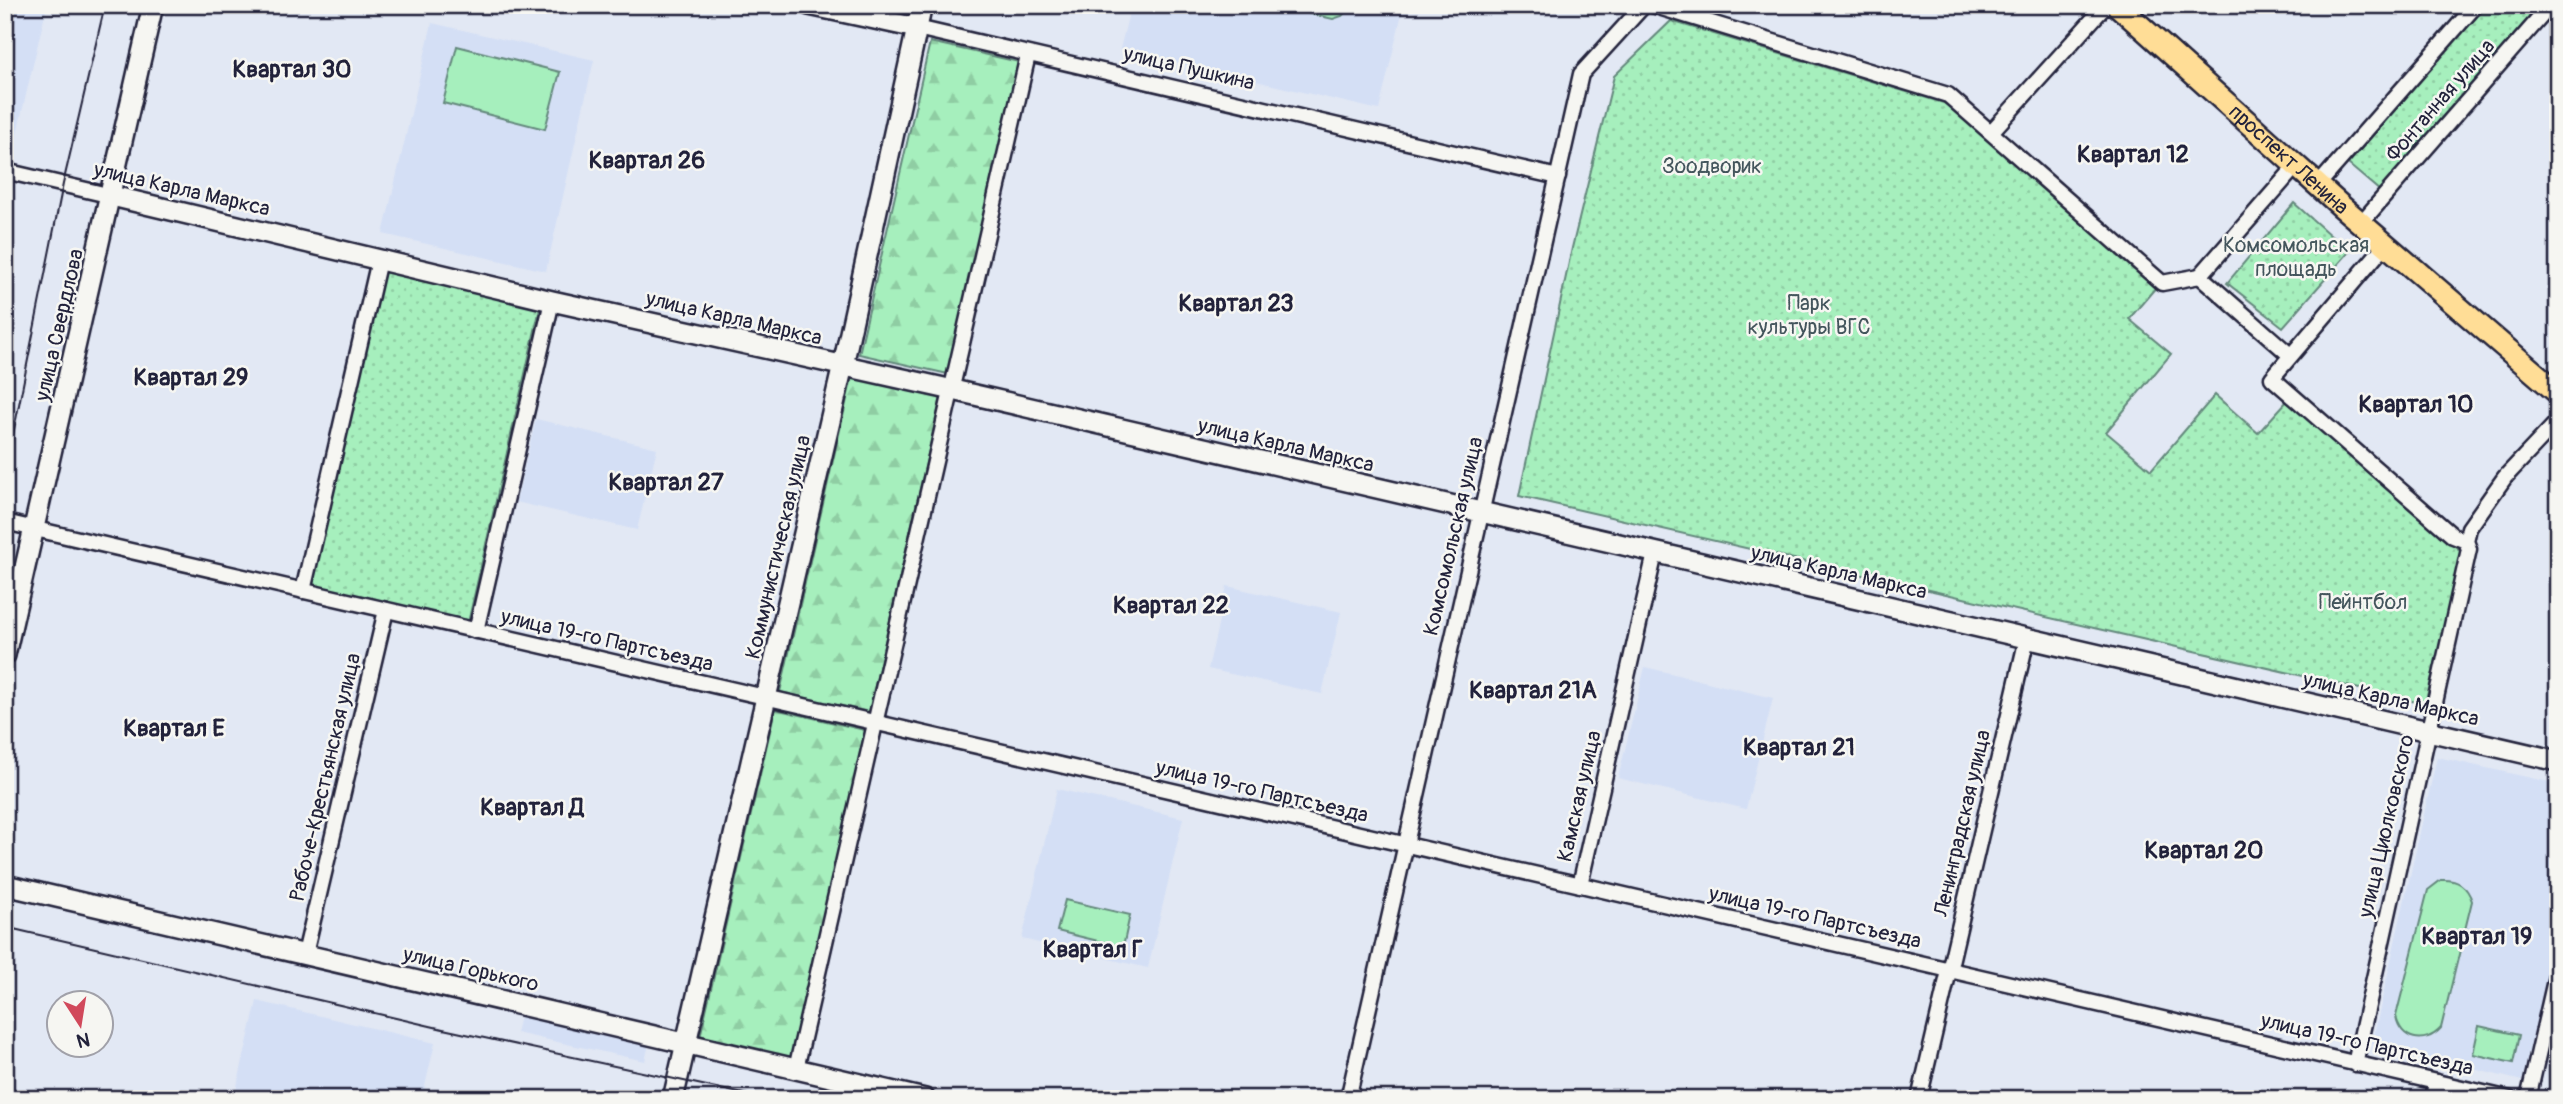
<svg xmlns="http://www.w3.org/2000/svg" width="2563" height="1104" font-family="Pangolin,sans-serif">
  <defs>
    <pattern id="grass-dots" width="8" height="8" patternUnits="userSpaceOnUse" patternTransform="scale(1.75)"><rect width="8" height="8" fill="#a6efbd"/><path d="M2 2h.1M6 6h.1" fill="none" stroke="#8fcda3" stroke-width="1.8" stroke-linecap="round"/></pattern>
    <pattern id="forest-firs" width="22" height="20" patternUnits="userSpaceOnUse" patternTransform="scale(1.75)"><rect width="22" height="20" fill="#a6efbd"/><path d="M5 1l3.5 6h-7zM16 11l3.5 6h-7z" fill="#8fcda3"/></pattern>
  </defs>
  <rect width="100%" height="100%" fill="#e2e8f4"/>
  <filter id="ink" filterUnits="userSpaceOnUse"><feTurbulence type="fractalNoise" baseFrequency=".0143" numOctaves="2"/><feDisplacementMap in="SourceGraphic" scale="14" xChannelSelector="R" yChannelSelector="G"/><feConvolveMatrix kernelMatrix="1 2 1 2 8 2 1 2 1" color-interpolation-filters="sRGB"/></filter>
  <g filter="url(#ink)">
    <g fill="#d4dff5">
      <path d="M5,5H47L14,146L5,144Z"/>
      <path d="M1131,5H1404L1379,110L1120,49Z"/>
      <path d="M432,23L594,60L546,271L383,234Z"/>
      <path d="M536,419L657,448L637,530L516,502Z"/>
      <path d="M1227,586L1341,612L1322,694L1208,669Z"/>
      <path d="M1645,667L1773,698L1746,809L1618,778Z"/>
      <path d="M2437,757L2558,784V930L2522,1081L2372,1044Z"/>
      <path d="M1057,789L1183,818L1148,968L1022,939Z"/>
      <path d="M257,1001L435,1043L422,1099H234Z"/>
      <path d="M520,1016L649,1044L645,1061L516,1033Z"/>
    </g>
    <g fill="url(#grass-dots)" stroke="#64887c" stroke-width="2">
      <path d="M2486,5H2542L2380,191L2348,164Z"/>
      <path d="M1671,21L1947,104L2157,286L2129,319L2171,354L2106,432L2151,470L2215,395L2258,433L2288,400L2463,553L2425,704L1519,496L1572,248L1614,76Z"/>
      <path d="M2294,203L2349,252L2283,327L2227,283Z"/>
      <path d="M385,269L541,304L468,623L312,587Z"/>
    </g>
    <g fill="url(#forest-firs)" stroke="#64887c" stroke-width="2">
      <path d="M930,42L1019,62L948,374L859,354Z"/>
      <path d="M852,377L941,397L869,712L780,692Z"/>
      <path d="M775,709L869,731L794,1058L700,1037Z"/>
    </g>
    <g fill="#a6efbd" stroke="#64887c" stroke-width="2">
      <path d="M1272,5H1352L1342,16L1333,19Z"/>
      <path d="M457,46L560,72L545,129L443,103Z"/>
      <path d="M2441,880C2457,879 2467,885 2472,901L2441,1028C2425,1046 2400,1040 2396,1016L2428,890Z"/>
      <path d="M1065,900L1130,915L1123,947L1057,931Z"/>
      <path d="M2479,1026L2519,1035L2513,1063L2473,1054Z"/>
    </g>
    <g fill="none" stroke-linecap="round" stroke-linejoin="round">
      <defs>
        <g id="street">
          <path d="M1652,5L1948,95L2162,283L2200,276"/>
          <path d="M917,28L1558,177"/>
          <path d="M1992,131L2106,5"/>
          <path d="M5,171L112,196"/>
          <path d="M2318,185L2476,5"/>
          <path d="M2361,223L2551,5"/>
          <path d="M2386,244L2272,378L2453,536L2466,541"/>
          <path d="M2200,276L2296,166"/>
          <path d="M2200,276L2290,355"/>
          <path d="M5,522L2510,1099"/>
          <path d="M303,591L379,260"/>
          <path d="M476,631L552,301"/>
          <path d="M1580,885L1655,553"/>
          <path d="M305,954L386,610"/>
          <path d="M2355,1064L2459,594L2469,549L2466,541L2469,528L2505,477L2558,421"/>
          <path d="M796,1069L1028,55"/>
          <path d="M1348,1099L1581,74L1644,5"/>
          <path d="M1919,1099L2027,638"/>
          <path d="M2433,1099L2436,1082"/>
          <path d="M2528,1099L2558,967"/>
        </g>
        <g id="secondary">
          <path d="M809,5L917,28"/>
          <path d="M112,196L552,301L953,390L2558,761"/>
          <path d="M5,655L153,5"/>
          <path d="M5,885L925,1099"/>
          <path d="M673,1099L843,365L922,5"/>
        </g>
        <g id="primary">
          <path id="s1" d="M2117,5L2341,206L2558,393"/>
        </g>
      </defs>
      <use href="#street" stroke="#22223b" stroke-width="19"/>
      <use href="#secondary" stroke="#22223b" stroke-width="24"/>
      <use href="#primary" stroke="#22223b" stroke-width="26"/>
      <use href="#street" stroke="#f6f6f2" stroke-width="14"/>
      <use href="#secondary" stroke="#f6f6f2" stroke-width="19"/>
      <use href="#primary" stroke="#ffdd96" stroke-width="21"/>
      <g stroke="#22223b" stroke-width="2">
        <path d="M5,475L63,184L105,5"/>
        <path d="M5,927L443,1029L767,1099"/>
      </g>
    </g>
  </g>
  <g text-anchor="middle" stroke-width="5" stroke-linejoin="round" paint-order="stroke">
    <g font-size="21" fill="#22223b" stroke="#f6f6f2">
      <text transform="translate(1189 68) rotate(13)" y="7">улица Пушкина</text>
      <text transform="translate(2440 100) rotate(-49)" y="7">Фонтанная улица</text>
      <text dy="7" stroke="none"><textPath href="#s1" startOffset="231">проспект Ленина</textPath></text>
      <text transform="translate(182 189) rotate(13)" y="7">улица Карла Маркса</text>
      <text transform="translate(734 318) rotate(13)" y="7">улица Карла Маркса</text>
      <text transform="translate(59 325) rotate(-77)" y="7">улица Свердлова</text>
      <text transform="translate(1286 445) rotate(13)" y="7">улица Карла Маркса</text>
      <text transform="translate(1453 536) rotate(-77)" y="7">Комсомольская улица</text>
      <text transform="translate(778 547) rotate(-77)" y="7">Коммунистическая улица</text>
      <text transform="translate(1839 572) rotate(13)" y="7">улица Карла Маркса</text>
      <text transform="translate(607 640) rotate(13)" y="7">улица 19-го Партсъезда</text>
      <text transform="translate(2391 699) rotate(13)" y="7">улица Карла Маркса</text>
      <text transform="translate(325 777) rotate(-77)" y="7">Рабоче-Крестьянская улица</text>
      <text transform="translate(1262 791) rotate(13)" y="7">улица 19-го Партсъезда</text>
      <text transform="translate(1579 796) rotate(-77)" y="7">Камская улица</text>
      <text transform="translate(1962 823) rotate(-77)" y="7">Ленинградская улица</text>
      <text transform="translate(2386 826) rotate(-77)" y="7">улица Циолковского</text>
      <text transform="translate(1815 917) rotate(13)" y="7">улица 19-го Партсъезда</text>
      <text transform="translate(471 969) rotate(13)" y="7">улица Горького</text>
      <text transform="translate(2367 1044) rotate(13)" y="7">улица 19-го Партсъезда</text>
    </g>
    <g font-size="21" fill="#43555c" stroke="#f6f6f2">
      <text x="1712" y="173">Зоодворик</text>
      <text x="2296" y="252">Комсомольская<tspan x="2296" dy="24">площадь</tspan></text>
      <text x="1809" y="310">Парк<tspan x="1809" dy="24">культуры ВГС</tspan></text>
      <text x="2363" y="609">Пейнтбол</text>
    </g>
    <g font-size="24" font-weight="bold" fill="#22223b" stroke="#f6f6f2">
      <text x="292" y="77">Квартал 30</text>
      <text x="2133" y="162">Квартал 12</text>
      <text x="647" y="168">Квартал 26</text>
      <text x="1236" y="311">Квартал 23</text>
      <text x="191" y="385">Квартал 29</text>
      <text x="2416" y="412">Квартал 10</text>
      <text x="666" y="490">Квартал 27</text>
      <text x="1171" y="613">Квартал 22</text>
      <text x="1533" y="698">Квартал 21А</text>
      <text x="174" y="736">Квартал Е</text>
      <text x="1799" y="755">Квартал 21</text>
      <text x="532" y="815">Квартал Д</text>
      <text x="2204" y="858">Квартал 20</text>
      <text x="2477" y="944">Квартал 19</text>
      <text x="1093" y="957">Квартал Г</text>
    </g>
  </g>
  <rect width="2563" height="1104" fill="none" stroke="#f6f6f2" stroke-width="28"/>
  <rect x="14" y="14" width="2535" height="1076" fill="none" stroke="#22223b" stroke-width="2.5" filter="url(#ink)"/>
  <g transform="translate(80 1024) rotate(168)"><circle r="33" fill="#f6f6f2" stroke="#a1a1a9" stroke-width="2"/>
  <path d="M0-5L12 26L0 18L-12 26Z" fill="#d1495b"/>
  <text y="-10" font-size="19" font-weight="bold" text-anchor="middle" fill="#22223b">N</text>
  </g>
</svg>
